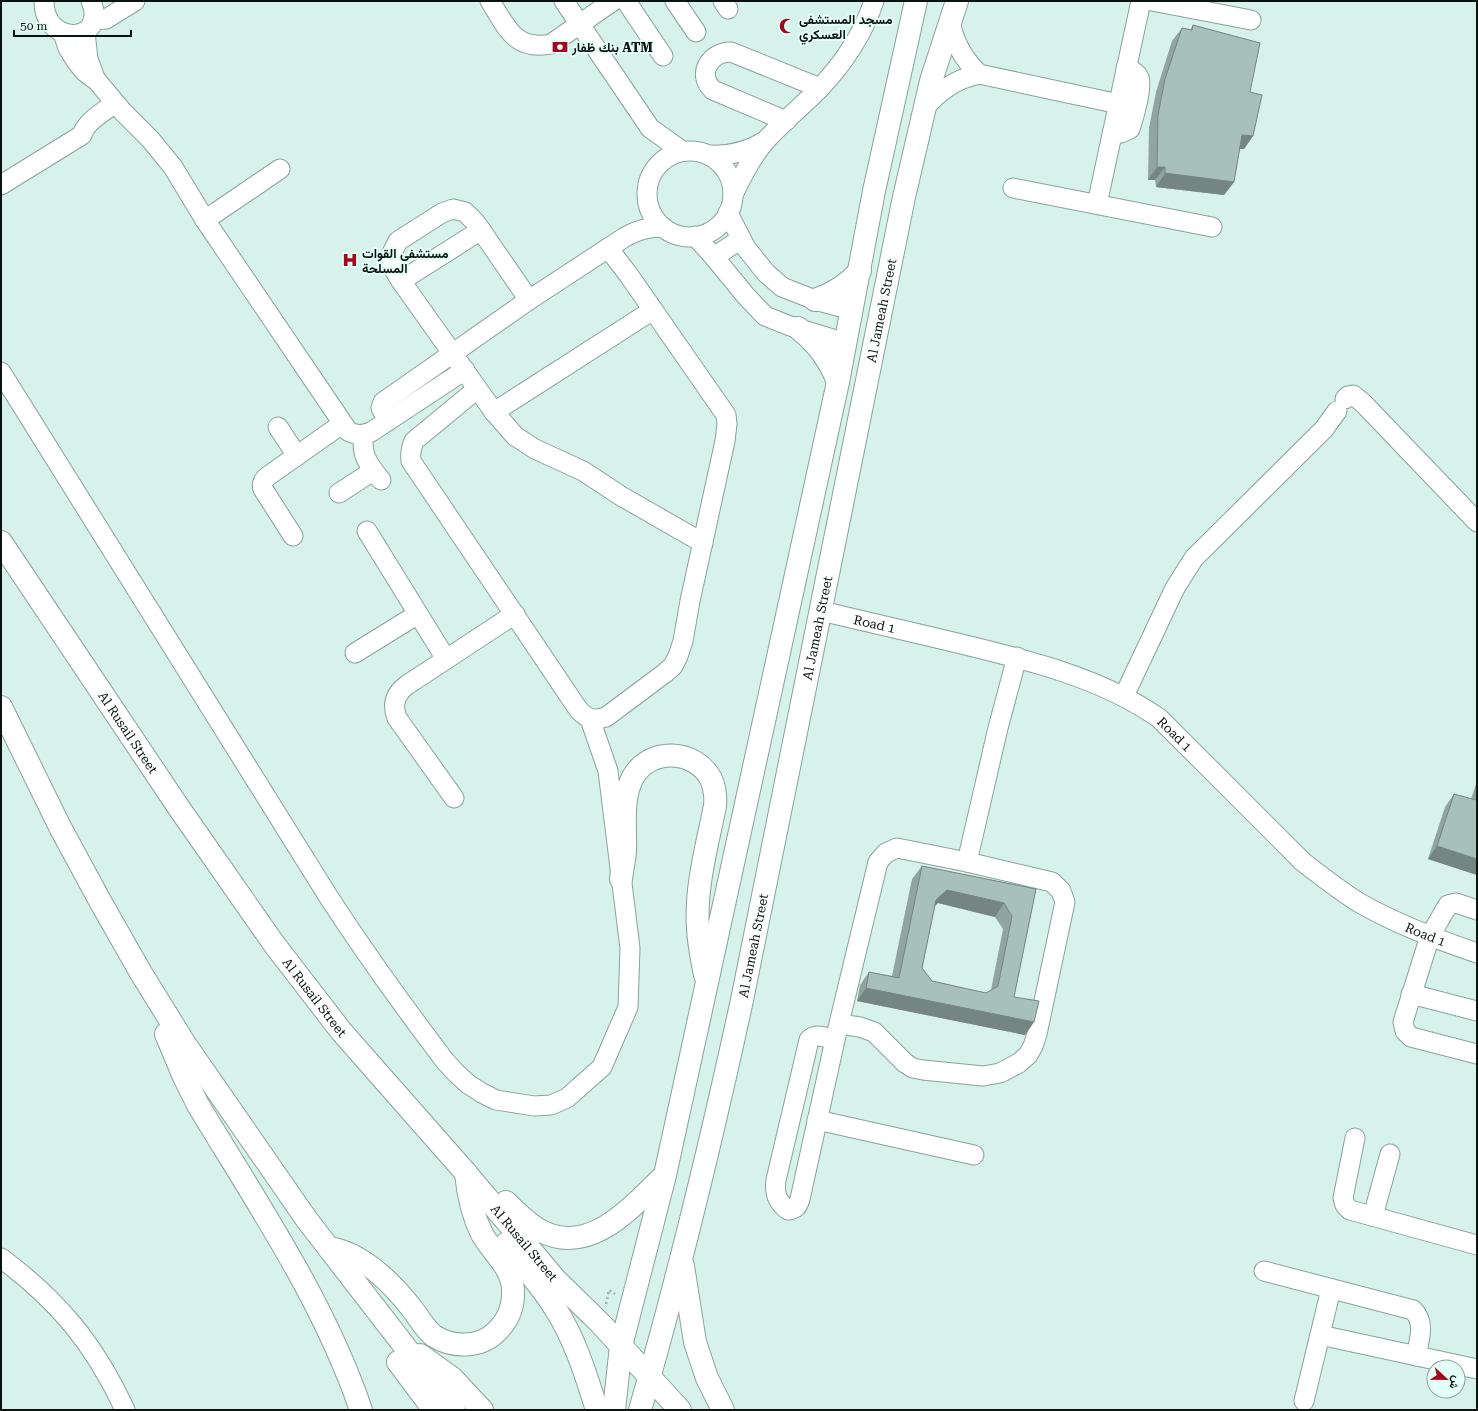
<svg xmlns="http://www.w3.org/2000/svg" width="1478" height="1411" font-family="'Roboto Serif',Vazirmatn,serif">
  <rect width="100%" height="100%" fill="#d7f2ea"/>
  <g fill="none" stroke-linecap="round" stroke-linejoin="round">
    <defs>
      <g id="minor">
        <path d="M44,1C44,48 109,43 91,1"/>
        <path d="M490,1C507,28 515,51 551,44L613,1"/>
        <path d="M564,1L650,128L682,151"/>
        <path d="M626,1L663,56"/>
        <path d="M675,1L696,32"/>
        <path d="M723,1L728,9"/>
        <path d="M1152,1L1251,20"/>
        <path d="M93,20L106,19L135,1"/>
        <path d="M950,21C954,43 963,59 979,74"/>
        <path d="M85,32L88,59L95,78"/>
        <path d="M63,33L68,48L76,61L85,72L97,81L123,112L150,139L173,167L205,220L348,431C357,436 362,435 371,432L465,370"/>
        <path d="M924,109C939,90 956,79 979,74L1119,104"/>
        <path d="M786,121L713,90C696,74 710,52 731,52L820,88"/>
        <path d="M1112,133H1121L1130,129C1133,120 1143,86 1139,78C1137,72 1132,71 1126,68"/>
        <circle cx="690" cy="194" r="43"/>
        <path d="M710,155C730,156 747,152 765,141"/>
        <path d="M1,185L82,135C86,121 104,112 115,103"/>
        <path d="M1013,188L1212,227"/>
        <path d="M733,195C742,176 752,156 766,140C783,122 802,106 819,89C843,64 863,34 874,1"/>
        <path d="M1097,204L1141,1"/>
        <path d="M728,213L746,248L766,273L782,287L815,300L852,310"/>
        <path d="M205,220L280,169"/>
        <path d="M695,236L714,257L746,296L765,316L790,326L846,343"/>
        <path d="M714,257L741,239"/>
        <path d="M401,281L481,230"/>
        <path d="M529,300L476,223L465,212L453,209L442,213L398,241L392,253V266L401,281L494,412L515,436L535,449L583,471L621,496L703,543"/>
        <path d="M1,372L328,896C365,953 404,1007 445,1061L456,1073L468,1084L482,1093L496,1100L534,1106L551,1105L567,1098L602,1067L628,1007L630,948L608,771L590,719"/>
        <path d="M477,389L414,441C411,448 410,453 411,461L578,709C586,719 594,721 606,717L665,673L673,666L678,656L683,641L690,601L725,441L727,424L726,415L628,274L608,248"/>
        <path d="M1345,399L1348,396L1353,395L1363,403L1477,522"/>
        <path d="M494,412L653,310"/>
        <path d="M388,421L381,408L383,402L529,300L625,237C638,230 648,227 663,227"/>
        <path d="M278,427L297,456"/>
        <path d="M364,435C360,455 369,465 381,480"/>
        <path d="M339,493L373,471"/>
        <path d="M367,531L446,659"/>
        <path d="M293,536L263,489C261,483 263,480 268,476L342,424"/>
        <path id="s1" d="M821,611C867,622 912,632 957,643C1027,660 1100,677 1159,718L1303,862C1321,876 1339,890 1358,902C1396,924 1436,939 1477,953"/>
        <path d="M355,653L418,614"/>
        <path d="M1124,696L1175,588L1194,558L1324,429L1337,411"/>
        <path d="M454,798L397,718C392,705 395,694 407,685L515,614"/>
        <path d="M967,862L998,728L1017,657"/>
        <path d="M1477,910L1456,903L1448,905L1430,936L1403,1022L1405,1031L1411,1037L1477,1054"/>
        <path d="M1411,994L1477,1011"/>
        <path d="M835,1040C826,1038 816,1032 809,1040L776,1180C774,1193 777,1202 788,1210C796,1209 798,1206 800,1199L835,1040L878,862L886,853L897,848L967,862L1052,882L1061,891L1065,902L1037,1034L1033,1046L1028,1055L1019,1063L1000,1073L983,1076L923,1070L913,1068L905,1063L874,1032L860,1027L839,1024"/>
        <path d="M817,1120L974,1155"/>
        <path d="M1355,1138L1343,1198L1345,1205L1350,1210L1477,1245"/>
        <path d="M1373,1216L1390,1154"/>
        <path d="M1,1258C59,1301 95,1345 125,1410"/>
        <path d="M1264,1271L1413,1310C1426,1323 1419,1340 1416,1356"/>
        <path d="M1320,1335L1477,1369"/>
        <path d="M1304,1401L1331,1289"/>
      </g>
      <g id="major">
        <path d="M815,300C834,294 847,285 860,271"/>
        <path d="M798,328C817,343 829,359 838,382"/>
        <path id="s2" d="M1,542L179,808L274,944L341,1031L466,1173L555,1279L600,1323L680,1410"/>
        <path d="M1,707L60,827L100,901L141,973L185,1044L307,1220L454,1410"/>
        <path d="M621,879C622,870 624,861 625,852C626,828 621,799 633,777C650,747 695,749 711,779C715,788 716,796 715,806C707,846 695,888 698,929C699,945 702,960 705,975"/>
        <path d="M166,1034L184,1077L198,1105C257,1203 324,1301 361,1410"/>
        <path d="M506,1202C516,1212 528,1224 541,1231C591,1257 633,1205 665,1175"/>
        <path d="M507,1243C522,1266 541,1285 555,1308C575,1339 586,1375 597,1410"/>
        <path d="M330,1248C364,1254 392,1283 413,1310C420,1319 425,1329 434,1336C453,1348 480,1348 496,1332C509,1320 514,1306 513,1289C512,1267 492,1252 482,1234C472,1214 468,1195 466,1173"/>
        <path d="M683,1266L695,1342L707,1378L723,1410"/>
        <path d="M420,1355L452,1378L482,1410"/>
        <path d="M398,1362L434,1410"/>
        <path d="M614,1410L621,1346L665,1175L838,382L874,191L916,1"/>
        <path id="s3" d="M640,1410C679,1275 712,1138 742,1000L904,197L931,81L957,1"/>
      </g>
    </defs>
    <use href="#minor" stroke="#89a29a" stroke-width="21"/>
    <use href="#major" stroke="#89a29a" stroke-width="24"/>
    <path stroke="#97ada6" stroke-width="2.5" stroke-dasharray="2 3" stroke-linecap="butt" d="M606,1304L609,1290L615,1294"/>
    <use href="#minor" stroke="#fff" stroke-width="19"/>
    <use href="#major" stroke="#fff" stroke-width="22"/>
  </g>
  <g fill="#90a59f" fill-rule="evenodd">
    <path d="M1193,25L1250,92L1253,136L1244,149H1239L1234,182L1224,195L1156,187L1155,180H1148L1149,128L1156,92L1172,41L1182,28L1190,30Z"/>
    <path d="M1477,781V875L1428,859L1445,807L1454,794L1471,799Z"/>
    <path d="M922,866L1036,889L1014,997L1034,1022L1025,1035L857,1001L860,985L869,972L892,976L912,879ZM938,903L995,917L1003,929L991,990L986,993L932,981L922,968L935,906Z"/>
  </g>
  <g fill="#758682">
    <path d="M1242,135L1253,136L1244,149L1233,148Z"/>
    <path d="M1157,167H1165L1155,180H1148Z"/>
    <path d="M1165,173L1234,182L1224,195L1156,187Z"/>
    <path d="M1437,846L1477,859V875L1428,859Z"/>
    <path d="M947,890L1004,903L995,917L938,903L927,913L936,900Z"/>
    <path d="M866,988L1034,1022L1025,1035L857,1001Z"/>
  </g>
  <g fill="#a7c0b9" stroke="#758682" fill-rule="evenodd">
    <path d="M1193,25L1260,43L1250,92L1262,95L1253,136L1242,135L1234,182L1165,173V167H1157L1158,115L1165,79L1182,28L1192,30Z"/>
    <path d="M1454,794L1476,800L1477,796V859L1437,846Z"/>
    <path d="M922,866L1036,889L1014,997L1039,1001L1034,1022L866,988L869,972L899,978ZM947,890L1004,903L1012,916L998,986L986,993L932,981L922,968L936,900Z"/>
  </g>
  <defs>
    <symbol id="mosque-bare" viewBox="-9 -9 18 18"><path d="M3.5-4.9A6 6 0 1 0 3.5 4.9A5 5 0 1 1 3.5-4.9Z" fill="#a4081e" stroke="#e4fff7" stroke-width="2.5" paint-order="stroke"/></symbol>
    <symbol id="bank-bare" viewBox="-9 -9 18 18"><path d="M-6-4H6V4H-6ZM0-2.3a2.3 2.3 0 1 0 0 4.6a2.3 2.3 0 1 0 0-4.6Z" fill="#a4081e" stroke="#e4fff7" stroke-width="2.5" paint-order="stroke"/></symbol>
    <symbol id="hospital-bare" viewBox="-9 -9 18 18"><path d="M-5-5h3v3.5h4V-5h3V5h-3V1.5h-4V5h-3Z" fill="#a4081e" stroke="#e4fff7" stroke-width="2.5" paint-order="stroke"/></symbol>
  </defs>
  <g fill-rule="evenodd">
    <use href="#mosque-bare" x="776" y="15" width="22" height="22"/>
    <use href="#bank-bare" x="549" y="36" width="22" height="22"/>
    <use href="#hospital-bare" x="339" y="249" width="22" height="22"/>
  </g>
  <g text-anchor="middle" stroke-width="4" stroke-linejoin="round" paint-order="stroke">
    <g font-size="13" font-weight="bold" fill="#0a1310" stroke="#e4fff7" text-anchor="start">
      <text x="799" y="24">مسجد المستشفى<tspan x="799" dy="15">العسكري</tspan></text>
      <text x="572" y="52">بنك ظفار ATM</text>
      <text x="362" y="258">مستشفى القوات<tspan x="362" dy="15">المسلحة</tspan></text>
    </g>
    <g font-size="13" fill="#0a1310" stroke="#e4fff7">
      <text dy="5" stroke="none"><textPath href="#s3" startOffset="1126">Al Jameah Street</textPath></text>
      <text dy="5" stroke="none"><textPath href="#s1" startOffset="55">Road 1</textPath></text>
      <text dy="5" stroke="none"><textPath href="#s3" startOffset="802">Al Jameah Street</textPath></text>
      <text dy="5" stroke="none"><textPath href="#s2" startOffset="229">Al Rusail Street</textPath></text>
      <text dy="5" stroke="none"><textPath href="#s1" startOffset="379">Road 1</textPath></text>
      <text dy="5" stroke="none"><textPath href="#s1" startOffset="703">Road 1</textPath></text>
      <text dy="5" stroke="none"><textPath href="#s3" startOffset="478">Al Jameah Street</textPath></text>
      <text dy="5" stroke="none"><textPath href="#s2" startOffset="553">Al Rusail Street</textPath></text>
      <text dy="5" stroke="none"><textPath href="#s2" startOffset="876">Al Rusail Street</textPath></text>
    </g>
  </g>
  <rect width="1478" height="1411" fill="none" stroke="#0a1310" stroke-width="4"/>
  <g transform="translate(1446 1379) rotate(112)"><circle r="19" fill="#e4fff7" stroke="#8da19b"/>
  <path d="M0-3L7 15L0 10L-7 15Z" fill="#a4081e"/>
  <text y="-6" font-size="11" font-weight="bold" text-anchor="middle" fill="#0a1310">ش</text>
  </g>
  <path d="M14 30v6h117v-6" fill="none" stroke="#0a1310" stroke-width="2"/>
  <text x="20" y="30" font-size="12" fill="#0a1310" stroke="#e4fff7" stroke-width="3" paint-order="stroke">50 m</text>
</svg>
